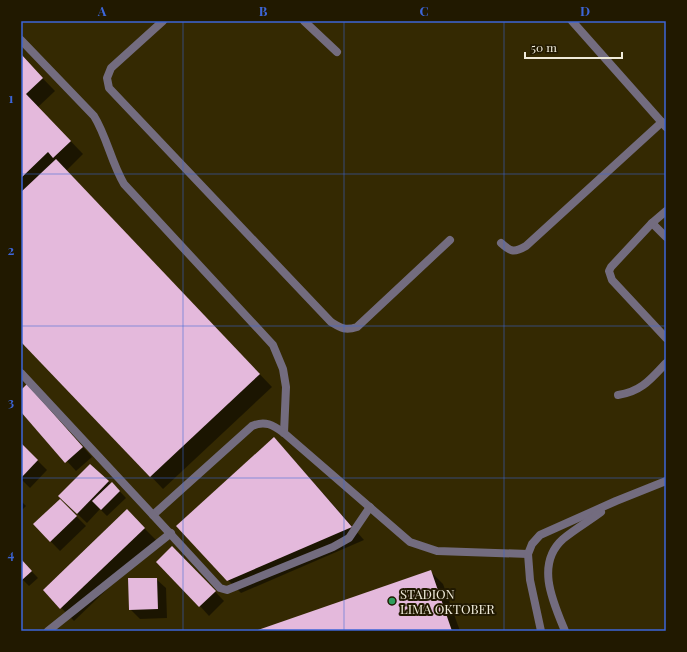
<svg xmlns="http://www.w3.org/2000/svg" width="687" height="652" font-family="'Playfair Display',serif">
  <rect width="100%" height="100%" fill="#2b2305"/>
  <rect fill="#342902" x="21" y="21" width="645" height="610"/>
  <g fill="#0007">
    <path d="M21,56L55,91L38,107L83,154L66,171L272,387L163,489L21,340Z"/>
    <path d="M21,391L37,395L92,457L76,471L21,411Z"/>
    <path d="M274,438L286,451L364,540L241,593L228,580Z"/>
    <path d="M21,444L47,470L30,488L21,479Z"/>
    <path d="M90,465L111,484L112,483L126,498L107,516L100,509L87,523L69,506Z"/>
    <path d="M60,500L86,526L60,551L34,524Z"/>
    <path d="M21,501L26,506L21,511Z"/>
    <path d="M127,511L157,541L74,621L44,590Z"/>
    <path d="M182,557L224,601L209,616L200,606Z"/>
    <path d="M21,560L38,578L29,586L21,578Z"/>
    <path d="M430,571L443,584L460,631H258Z"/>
    <path d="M156,579L166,588L167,618L140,619L130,609Z"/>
  </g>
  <g fill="#e4b9dc">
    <path d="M21,54L43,78L26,94L71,141L53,158L48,152L21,178Z"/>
    <path d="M56,159L260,374L150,477L21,342V192Z"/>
    <path d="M27,384L83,447L65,463L21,412V390Z"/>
    <path d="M274,437L352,527L227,581L176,526Z"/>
    <path d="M21,443L38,460L21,478Z"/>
    <path d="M90,464L109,481L77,514L58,496Z"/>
    <path d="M112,482L120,491L101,510L92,501Z"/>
    <path d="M60,499L77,516L50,542L33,524Z"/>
    <path d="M127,509L145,528L60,609L43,590Z"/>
    <path d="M172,546L216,591L199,607L156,562Z"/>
    <path d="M21,559L32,571L22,580H21Z"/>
    <path d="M431,570L452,631H255Z"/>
    <path d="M128,578H157L158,609L129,610Z"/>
  </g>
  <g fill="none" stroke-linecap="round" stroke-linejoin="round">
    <g stroke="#736c7f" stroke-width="8">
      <path d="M163,21L111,68L107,78L109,88L331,322C341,328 345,331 357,327L450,240"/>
      <path d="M304,21L337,52"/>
      <path d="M572,21L666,127"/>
      <path d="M21,40L94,116C107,137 111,162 124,184L273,345L283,369L286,387L284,433"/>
      <path d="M666,211L652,223L666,237"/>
      <path d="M652,223L611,267L609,271L612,280L666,338"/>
      <path d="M501,243C511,252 514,253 526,246L662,122"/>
      <path d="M21,373L153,515L252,426C265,420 273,425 284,433L410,542L437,551L528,554"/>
      <path d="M618,395C641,392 651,379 666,363"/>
      <path d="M153,515L220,588L227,590L333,547L349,538L370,507"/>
      <path d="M48,631L171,533"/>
      <path d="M541,631L530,580L528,554L532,544L540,535L616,501L666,481"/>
      <path d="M565,631C553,602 535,564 563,539C575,529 589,521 601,512"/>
    </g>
  </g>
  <path fill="none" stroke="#3d66d8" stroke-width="1" stroke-opacity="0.55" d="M183,21V631M344,21V631M504,21V631M21,174H666M21,326H666M21,478H666"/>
  <circle fill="#2e9e5b" stroke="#211900" stroke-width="1.5" cx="392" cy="601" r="4"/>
  <g text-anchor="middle" stroke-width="4" stroke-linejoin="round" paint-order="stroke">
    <g font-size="13" fill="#f0ebda" stroke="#211900" text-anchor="start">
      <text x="400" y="599">STADION<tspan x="400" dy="15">LIMA OKTOBER</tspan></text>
    </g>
  </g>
  <rect width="687" height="652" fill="none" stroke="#211900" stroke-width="44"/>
  <path d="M525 52v6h97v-6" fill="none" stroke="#f0ebda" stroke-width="2"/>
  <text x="531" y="52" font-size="12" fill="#f0ebda" stroke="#211900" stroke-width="3" paint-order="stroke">50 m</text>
  <rect x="22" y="22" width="643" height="608" fill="none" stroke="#3d66d8" stroke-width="1.5"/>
  <g font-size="13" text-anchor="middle" font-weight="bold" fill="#3d66d8">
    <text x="102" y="16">A</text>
    <text x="263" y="16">B</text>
    <text x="424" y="16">C</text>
    <text x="585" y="16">D</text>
    <text x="11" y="103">1</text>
    <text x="11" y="255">2</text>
    <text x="11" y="407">3</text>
    <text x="11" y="559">4</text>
  </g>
</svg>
